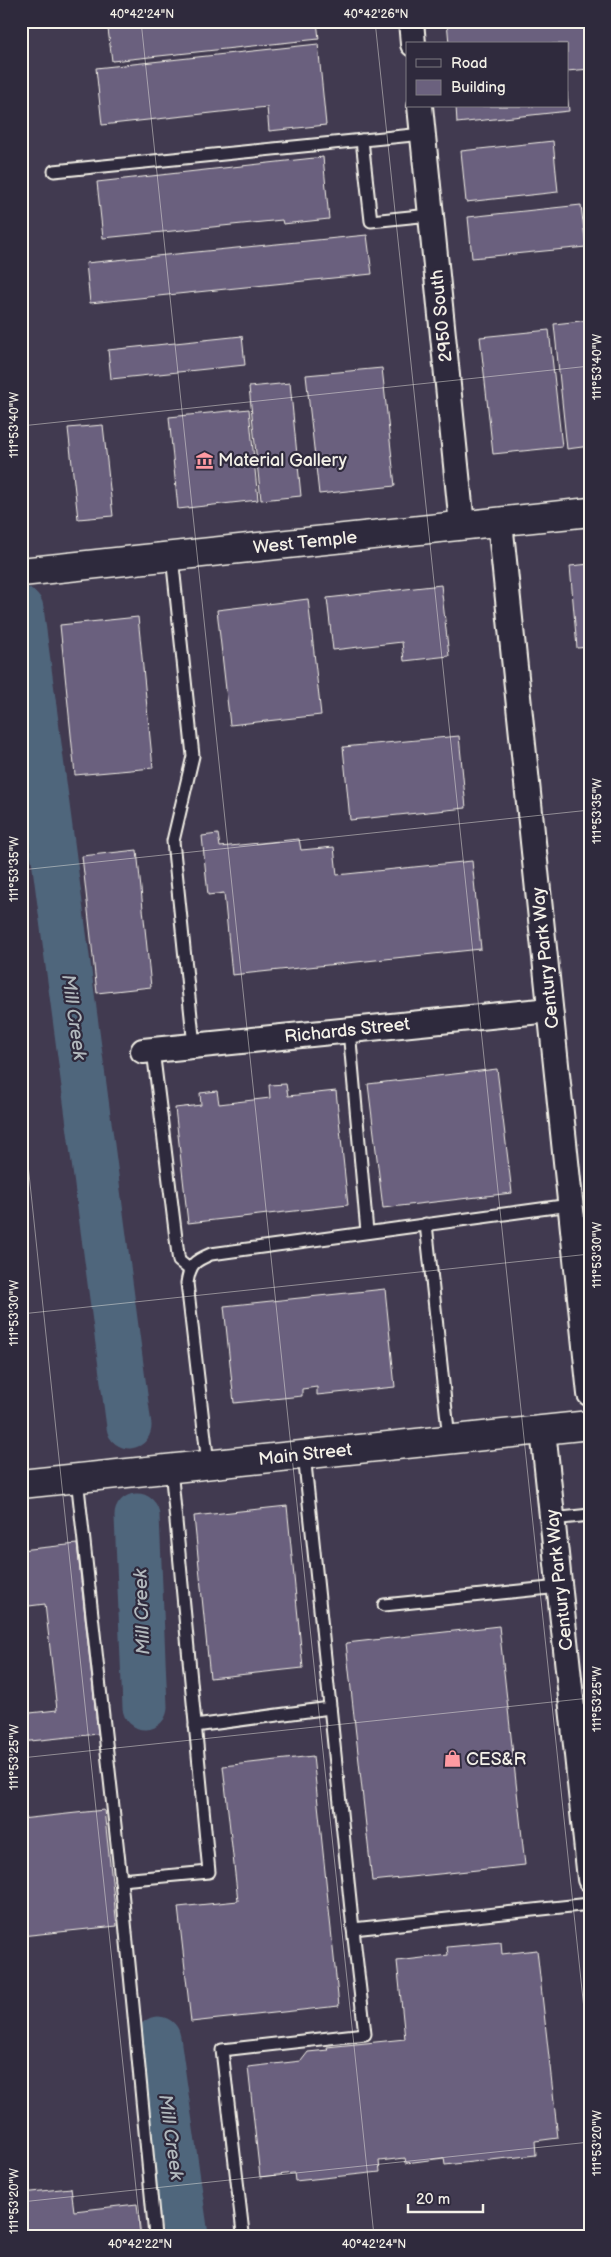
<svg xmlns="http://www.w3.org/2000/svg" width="611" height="2257" font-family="'Balsamiq Sans',sans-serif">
  <rect width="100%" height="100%" fill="#413a50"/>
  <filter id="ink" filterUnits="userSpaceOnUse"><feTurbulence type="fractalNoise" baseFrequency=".02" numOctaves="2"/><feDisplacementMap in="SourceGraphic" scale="10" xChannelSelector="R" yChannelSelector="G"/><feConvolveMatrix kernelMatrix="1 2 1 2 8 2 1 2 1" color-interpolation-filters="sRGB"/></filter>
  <g filter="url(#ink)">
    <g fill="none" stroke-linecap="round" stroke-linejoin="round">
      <g stroke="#50667c" stroke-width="45">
        <path d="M21,609L129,1426"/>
        <path d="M137,1516L145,1707"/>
        <path d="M158,2039L186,2236"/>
      </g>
    </g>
    <g fill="#6b617e" stroke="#f4f1e8">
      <path d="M107,21H317L319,39L112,61Z"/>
      <path d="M447,21H590V69L567,71V74V44H449Z"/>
      <path d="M318,44L326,125L269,131L267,107L102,125L96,68Z"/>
      <path d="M567,92L569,111L457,123L456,106H567Z"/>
      <path d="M553,141L558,192L466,202L461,151Z"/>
      <path d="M323,157L329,219L283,224L282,220L103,238L97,182Z"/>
      <path d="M581,205L586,247L472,258L468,217Z"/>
      <path d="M367,235L372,274L90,303L86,263Z"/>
      <path d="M590,320V446L567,449L554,324Z"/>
      <path d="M549,330L562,447L493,454L480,337Z"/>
      <path d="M242,336L245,365L111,379L108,350Z"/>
      <path d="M382,368L395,486L319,494L306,375Z"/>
      <path d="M290,383L301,496L261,500L249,387Z"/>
      <path d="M249,409L258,500L178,509L169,417Z"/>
      <path d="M103,425L113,516L78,519L68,428Z"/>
      <path d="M590,564V647L577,648L570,566Z"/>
      <path d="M441,585L449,656L404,661L402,642L333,650L327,598Z"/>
      <path d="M308,599L321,715L230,725L217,610Z"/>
      <path d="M138,617L153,768L75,775L60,625Z"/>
      <path d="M459,736L466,808L350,820L343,747Z"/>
      <path d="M218,834L220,847L299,839L301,850L334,847L337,875L472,861L481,949L232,975L224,893L208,895L202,836Z"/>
      <path d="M137,850L151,987L97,993L82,856Z"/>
      <path d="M497,1069L512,1193L383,1208L368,1084Z"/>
      <path d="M286,1084L288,1096L336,1091L348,1205L188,1223L175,1108L201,1105L200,1093L217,1091L219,1104L270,1098L269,1085Z"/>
      <path d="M385,1289L395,1387L317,1395V1387L302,1389V1396L234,1403L224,1306Z"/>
      <path d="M287,1506L303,1668L210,1678L194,1516Z"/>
      <path d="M77,1544L98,1734L21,1742V1714L57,1710L45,1604L21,1607V1550Z"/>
      <path d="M499,1626L525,1865L372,1881L346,1643Z"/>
      <path d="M313,1756L339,2006L191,2022L178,1907L238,1901L223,1766Z"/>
      <path d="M104,1810L117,1926L21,1936V1819Z"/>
      <path d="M501,1942L502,1954L537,1950L558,2138L535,2141L536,2155L445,2165L444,2158L406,2163L405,2158L379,2161L380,2172L295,2181L294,2173L260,2177L248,2067L301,2061L308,2052L328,2050L327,2047L405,2039L397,1961L448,1955L447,1947Z"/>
      <path d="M71,2188L74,2211L137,2204L141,2236H21V2193Z"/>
    </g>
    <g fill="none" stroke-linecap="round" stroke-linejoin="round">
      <defs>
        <g id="service">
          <path d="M362,140L371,221L430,215"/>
          <path d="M54,171L423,134"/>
          <path d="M172,556L193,756L173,841L194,1046"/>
          <path d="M349,1030L367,1232"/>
          <path d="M153,1050L178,1255L179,1261L189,1269"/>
          <path d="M426,1224L449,1439"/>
          <path d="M304,1454L353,1929L590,1904"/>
          <path d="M208,1464L187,1283C190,1264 194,1261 211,1254L570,1205"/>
          <path d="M77,1478L121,1880L155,2236"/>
          <path d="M552,1519L590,1515"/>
          <path d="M384,1605L559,1587"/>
          <path d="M195,1726L330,1708"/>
          <path d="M121,1880L209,1872L171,1468"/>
          <path d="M243,2233L222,2050L365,2034L353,1929"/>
        </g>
        <g id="minor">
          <path d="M411,21L413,44"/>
          <path d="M420,106L462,525"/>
          <path d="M500,522L590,1394"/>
          <path d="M143,1051L550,1010"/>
          <path d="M543,1430L590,1879"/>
        </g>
        <g id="tertiary">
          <path d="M21,572L590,512"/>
          <path d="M21,1484L590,1425"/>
        </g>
      </defs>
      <use href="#service" stroke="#f4f1e8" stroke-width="15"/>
      <use href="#minor" stroke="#f4f1e8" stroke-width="28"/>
      <use href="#tertiary" stroke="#f4f1e8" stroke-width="31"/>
      <use href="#service" stroke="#2f2a3d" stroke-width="11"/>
      <use href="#minor" stroke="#2f2a3d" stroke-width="24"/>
      <use href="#tertiary" stroke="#2f2a3d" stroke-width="28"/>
    </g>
  </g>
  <path fill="none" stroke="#f4f1e8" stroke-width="1" stroke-opacity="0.45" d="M141,21L374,2236M375,21L590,2066M21,426L590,366M21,870L590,810M21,1098L141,2236M21,1314L590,1254M21,1758L590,1698M21,2202L590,2142"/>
  <defs>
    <symbol id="museum-bare" viewBox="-9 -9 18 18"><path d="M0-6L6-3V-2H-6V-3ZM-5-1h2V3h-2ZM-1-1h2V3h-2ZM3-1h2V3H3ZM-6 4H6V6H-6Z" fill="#ff9aa2" stroke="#2f2a3d" stroke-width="2.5" paint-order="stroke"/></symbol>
    <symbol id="shop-bare" viewBox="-9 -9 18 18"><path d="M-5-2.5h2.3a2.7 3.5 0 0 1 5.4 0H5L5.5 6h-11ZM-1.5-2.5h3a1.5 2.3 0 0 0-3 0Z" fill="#ff9aa2" stroke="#2f2a3d" stroke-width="2.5" paint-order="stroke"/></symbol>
  </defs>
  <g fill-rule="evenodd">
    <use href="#museum-bare" x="192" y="448" width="25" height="25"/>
    <use href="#shop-bare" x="440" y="1746" width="25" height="25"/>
  </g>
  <g text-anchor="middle" stroke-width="4.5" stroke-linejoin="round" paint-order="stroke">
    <g font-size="18" fill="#f4f1e8" stroke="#2f2a3d">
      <text transform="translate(441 316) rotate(-96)" y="6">2950 South</text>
      <text transform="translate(305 542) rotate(-6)" y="6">West Temple</text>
      <text transform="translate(545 958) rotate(-96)" y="6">Century Park Way</text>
      <text transform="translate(347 1030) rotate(-6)" y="6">Richards Street</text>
      <text transform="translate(305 1454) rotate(-6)" y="6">Main Street</text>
      <text transform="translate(559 1580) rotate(-96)" y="6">Century Park Way</text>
    </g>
    <g font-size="18" fill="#f4f1e8" stroke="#2f2a3d" text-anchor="start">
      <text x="218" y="466">Material Gallery</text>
      <text x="466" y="1765">CES&amp;R</text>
    </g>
    <g font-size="19" font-style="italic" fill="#b2b9bd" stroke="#2f2a3d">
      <text transform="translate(75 1017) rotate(82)" y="7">Mill Creek</text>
      <text transform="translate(141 1612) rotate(-92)" y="7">Mill Creek</text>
      <text transform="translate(172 2137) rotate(82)" y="7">Mill Creek</text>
    </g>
  </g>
  <rect width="611" height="2257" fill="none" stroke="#2f2a3d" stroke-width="55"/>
  <rect x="406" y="42" width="162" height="65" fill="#2f2a3d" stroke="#7e7a81"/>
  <rect x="416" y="59" width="25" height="8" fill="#2f2a3d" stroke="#7e7a81"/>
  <text x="451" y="68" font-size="15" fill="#f4f1e8">Road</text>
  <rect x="416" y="80" width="25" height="15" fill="#6b617e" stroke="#7e7a81"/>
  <text x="451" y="92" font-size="15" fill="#f4f1e8">Building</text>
  <path d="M408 2204v8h75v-8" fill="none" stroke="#f4f1e8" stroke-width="2.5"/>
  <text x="416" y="2204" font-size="15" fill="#f4f1e8" stroke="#2f2a3d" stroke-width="4" paint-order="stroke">20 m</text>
  <rect x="28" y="28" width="556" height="2202" fill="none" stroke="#f4f1e8" stroke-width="2"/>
  <g font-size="12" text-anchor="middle" fill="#f4f1e8">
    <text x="142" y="18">40°42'24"N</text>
    <text x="376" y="18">40°42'26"N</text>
    <text transform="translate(597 367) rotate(-90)" y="4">111°53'40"W</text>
    <text transform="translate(14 425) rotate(-90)" y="4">111°53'40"W</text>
    <text transform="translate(597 811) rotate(-90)" y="4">111°53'35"W</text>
    <text transform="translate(14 869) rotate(-90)" y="4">111°53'35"W</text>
    <text transform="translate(597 1255) rotate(-90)" y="4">111°53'30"W</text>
    <text transform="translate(14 1313) rotate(-90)" y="4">111°53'30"W</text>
    <text transform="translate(597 1699) rotate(-90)" y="4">111°53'25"W</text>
    <text transform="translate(14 1757) rotate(-90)" y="4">111°53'25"W</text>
    <text transform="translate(597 2143) rotate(-90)" y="4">111°53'20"W</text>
    <text transform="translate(14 2201) rotate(-90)" y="4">111°53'20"W</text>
    <text x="140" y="2248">40°42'22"N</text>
    <text x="374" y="2248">40°42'24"N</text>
  </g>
</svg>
